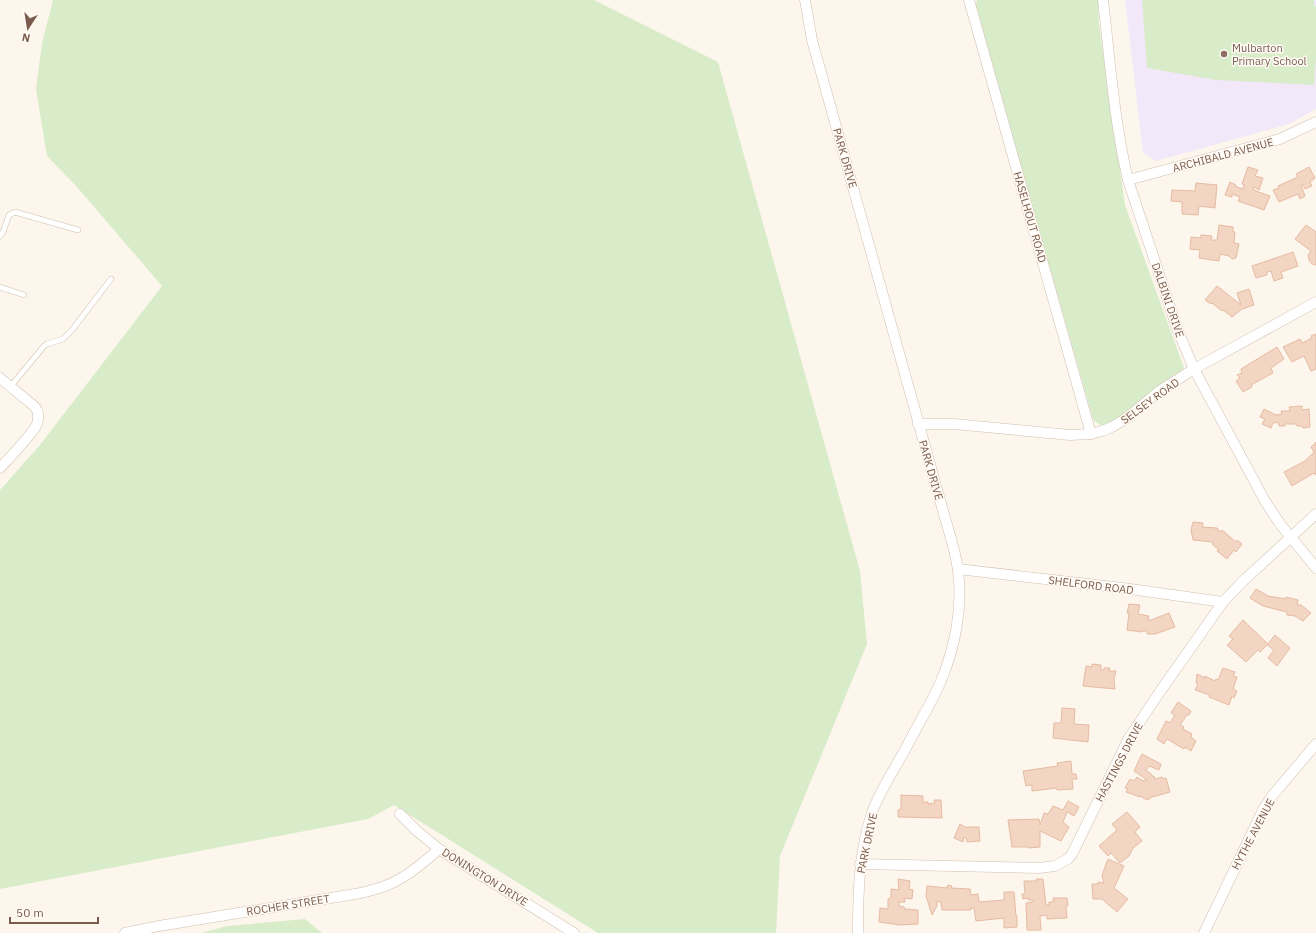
<svg xmlns="http://www.w3.org/2000/svg" width="1316" height="933" font-family="'IBM Plex Sans',sans-serif">
  <rect width="100%" height="100%" fill="#fdf6ec"/>
  <path fill="#f3e8fa" d="M1125,0H1316V109L1289,124L1156,161L1143,153Z"/>
  <g fill="#d8ecc9">
    <path d="M53,0H594L718,62L860,571L867,644L780,856L776,933H598L394,805L368,819L0,889V490L40,445L162,286L77,187L47,156L36,89L42,43Z"/>
    <path d="M977,0H1098L1099,24L1125,205L1184,368C1166,384 1130,421 1107,425C1101,427 1097,423 1093,419L977,14L976,5Z"/>
    <path d="M1142,0H1314V6H1316V57L1314,85L1216,80L1147,68Z"/>
    <path d="M305,919L322,933H201L227,926Z"/>
  </g>
  <g fill="#f3d5c3" stroke="#e6bba3">
    <path d="M1248,167L1258,170L1255,176L1263,178L1259,190L1254,187L1253,190L1270,196L1264,210L1238,201L1240,197L1232,194V197L1225,195L1230,182L1236,185L1235,186L1242,189L1243,187H1244L1245,185L1242,184Z"/>
    <path d="M1309,167L1315,178L1310,182L1312,186L1305,189L1303,185H1301L1305,196L1300,199L1298,194L1279,202L1273,190L1279,188L1278,186L1298,177L1296,174Z"/>
    <path d="M1196,183L1217,185L1215,208L1199,206L1198,215L1182,214V202L1171,201L1172,190L1195,191Z"/>
    <path d="M1219,225L1233,227V232H1235L1234,243L1239,244L1236,258L1232,259L1229,256L1220,254L1219,261L1199,258L1200,250L1190,249L1191,237L1201,238V235L1212,236L1211,240H1217Z"/>
    <path d="M1306,225L1316,232V265L1312,264L1309,260L1308,255L1311,251L1295,239Z"/>
    <path d="M1293,252L1298,266L1281,272L1283,278L1274,281L1271,271L1267,272V275L1256,278L1252,266Z"/>
    <path d="M1217,286L1241,305L1237,293L1249,289L1254,305L1242,309L1232,317L1223,310L1222,311L1212,303L1211,304L1205,300Z"/>
    <path d="M1316,334V369L1311,371L1304,356L1292,362L1283,347L1300,339L1302,343L1312,338L1311,336Z"/>
    <path d="M1277,347L1284,359L1271,368L1273,373L1251,385L1252,387L1243,392L1236,381L1240,378L1237,375L1242,373L1241,369Z"/>
    <path d="M1302,406V410L1309,409L1310,427L1303,428L1302,426H1297L1296,424H1285V426H1279L1278,422L1273,423L1271,428L1262,424L1265,419L1260,417L1264,409L1276,415L1282,414L1281,411H1290L1289,407Z"/>
    <path d="M1316,442V475L1314,473L1292,486L1284,472L1305,461L1314,452L1311,447Z"/>
    <path d="M1193,522L1203,523L1202,527L1217,528L1220,532L1222,530L1236,542L1237,540L1242,544L1236,552L1234,550L1227,559L1217,551L1219,550L1212,544L1213,542L1193,540L1191,530Z"/>
    <path d="M1256,589L1268,596L1286,599V597L1298,600L1297,605H1301L1311,613L1303,621L1295,616L1287,615V612L1263,606L1250,598Z"/>
    <path d="M1129,604L1140,605L1138,614L1149,616L1148,620H1151L1169,613L1175,627L1155,634H1147V631H1142V632L1127,630L1129,613H1127Z"/>
    <path d="M1243,620L1268,644L1275,635L1290,648L1277,666L1268,658L1274,650L1267,645L1260,652L1258,650L1246,662L1227,645L1233,639L1229,636Z"/>
    <path d="M1092,664L1101,665V670H1104V668H1110L1109,671H1116L1114,679L1115,689L1083,686L1086,666L1092,667Z"/>
    <path d="M1223,668L1235,672L1233,676L1237,677L1233,689L1237,691L1234,698L1232,696L1229,705L1209,697L1210,695L1195,690L1198,684L1196,683L1197,674L1205,678V676L1215,681L1216,679L1218,680Z"/>
    <path d="M1178,702L1191,711L1189,715H1187L1180,725L1184,727L1183,729L1192,734L1191,737L1196,741L1191,751L1185,747L1184,749L1167,739L1164,744L1157,739L1166,721L1170,723L1175,715L1171,713Z"/>
    <path d="M1062,708L1075,709L1074,724L1089,725L1088,742L1053,738L1054,723H1061Z"/>
    <path d="M1142,754L1161,764L1159,770L1149,766L1146,770L1151,774L1152,776H1154L1155,779L1162,777L1163,779L1166,778L1170,792L1152,797L1147,800L1140,796V797L1126,792L1128,789L1125,788L1130,779L1134,781L1137,777L1143,781L1147,780L1134,771Z"/>
    <path d="M1071,761L1072,774H1076L1077,779H1072L1073,789L1057,790V788L1032,791V785L1026,786L1023,771L1058,766L1057,763Z"/>
    <path d="M901,795L923,796V802H928V804L935,803L934,800H941L942,818L898,817V810L901,809Z"/>
    <path d="M1068,801L1079,807L1074,816L1067,812L1063,822L1069,827L1061,841L1040,831V847L1029,848V847H1012L1008,820L1039,819L1040,825L1044,813L1048,814L1053,806L1063,810Z"/>
    <path d="M1127,812L1140,827L1135,832L1142,841L1133,848L1129,856L1120,863L1111,853L1108,856L1099,846L1117,830L1112,824Z"/>
    <path d="M960,824L965,827H979L980,841L967,842L966,838L964,837L963,842L954,838Z"/>
    <path d="M1108,859L1124,866L1114,888L1128,899L1117,912L1102,899H1093L1092,884H1098V882L1104,883L1102,875Z"/>
    <path d="M898,879L910,881L909,889L913,890L912,899L904,898L905,902H899V906L904,907L905,909L918,910V924L900,925L879,922L880,908L888,909V899L891,898V889L899,890Z"/>
    <path d="M1036,879H1043L1046,905H1049V902H1054L1053,898H1067L1068,906H1066L1067,918L1047,919V915L1040,916L1041,930H1027L1026,903L1033,902V900H1028V898L1023,899L1022,894H1025L1024,881H1037Z"/>
    <path d="M949,885L952,886L951,888L970,889L971,895L978,894L979,902L1004,900V892H1014L1016,916H1017V927L1004,928V918L976,921L974,908H971V910H942L941,902L937,901V906L932,915L926,896L927,886L947,888V886Z"/>
  </g>
  <g fill="none" stroke-linecap="round" stroke-linejoin="round">
    <defs>
      <g id="lane">
        <path d="M0,236L3,232L9,215L15,212L78,230"/>
        <path d="M0,287L24,295"/>
        <path d="M11,386L44,346L47,344L63,339L72,330L111,279"/>
      </g>
      <g id="street">
        <path d="M805,0L812,40L945,518C950,535 956,553 958,571C963,607 955,647 941,681C931,704 917,726 906,748C895,768 881,789 873,810C859,850 858,891 858,933"/>
        <path d="M969,0L1091,434"/>
        <path d="M1103,0C1110,60 1114,121 1128,180L1178,331L1194,369L1265,501L1280,524L1316,568"/>
        <path d="M1128,180L1280,139L1316,122"/>
        <path d="M0,378L34,406C39,411 39,417 37,424C32,435 9,458 0,468"/>
        <path d="M918,424H954L1070,435L1091,434L1102,431L1112,427L1127,418L1158,392L1194,369L1316,302"/>
        <path d="M958,569L1123,588L1223,602"/>
        <path d="M400,814L417,831L439,849L574,933"/>
        <path d="M860,864L1039,868L1055,866L1068,859L1072,854L1129,738L1159,693L1223,602L1242,582L1316,514"/>
        <path d="M125,933L159,926L361,893C369,891 377,889 385,886C406,878 423,863 439,849"/>
        <path d="M1204,933L1263,810L1272,796L1316,744"/>
      </g>
    </defs>
    <use href="#lane" stroke="#d1beb0" stroke-width="6"/>
    <use href="#street" stroke="#d1beb0" stroke-width="11"/>
    <use href="#lane" stroke="#fff" stroke-width="5"/>
    <use href="#street" stroke="#fff" stroke-width="10"/>
  </g>
  <circle fill="#8d6e63" stroke="#fffaf3" stroke-width="1.5" cx="1224" cy="54" r="4"/>
  <g text-anchor="middle" stroke-width="3" stroke-linejoin="round" paint-order="stroke">
    <g font-size="11" fill="#785e54" stroke="#fffaf3" text-anchor="start">
      <text x="1232" y="52">Mulbarton<tspan x="1232" dy="13">Primary School</tspan></text>
    </g>
    <g font-size="11" fill="#7a5c4d" stroke="#fffaf3">
      <text transform="translate(1223 155) rotate(-15)" y="4">ARCHIBALD AVENUE</text>
      <text transform="translate(845 158) rotate(74)" y="4">PARK DRIVE</text>
      <text transform="translate(1030 217) rotate(74)" y="4">HASELHOUT ROAD</text>
      <text transform="translate(1168 300) rotate(71)" y="4">DALBINI DRIVE</text>
      <text transform="translate(1150 401) rotate(-36)" y="4">SELSEY ROAD</text>
      <text transform="translate(931 470) rotate(74)" y="4">PARK DRIVE</text>
      <text transform="translate(1091 585) rotate(7)" y="4">SHELFORD ROAD</text>
      <text transform="translate(1119 762) rotate(-62)" y="4">HASTINGS DRIVE</text>
      <text transform="translate(1253 834) rotate(-62)" y="4">HYTHE AVENUE</text>
      <text transform="translate(867 843) rotate(-78)" y="4">PARK DRIVE</text>
      <text transform="translate(485 877) rotate(32)" y="4">DONINGTON DRIVE</text>
      <text transform="translate(288 905) rotate(-9)" y="4">ROCHER STREET</text>
    </g>
  </g>
  <g transform="translate(28 28) rotate(192)" stroke="#fffaf3" stroke-width="3" paint-order="stroke">
  <path d="M0-3L7 15L0 10L-7 15Z" fill="#7a5c4d"/>
  <text y="-6" font-size="11" font-weight="bold" text-anchor="middle" fill="#7a5c4d">N</text>
  </g>
  <path d="M10 917v6h88v-6" fill="none" stroke="#7a5c4d" stroke-width="2"/>
  <text x="16" y="917" font-size="12" fill="#7a5c4d" stroke="#fffaf3" stroke-width="3" paint-order="stroke">50 m</text>
</svg>
